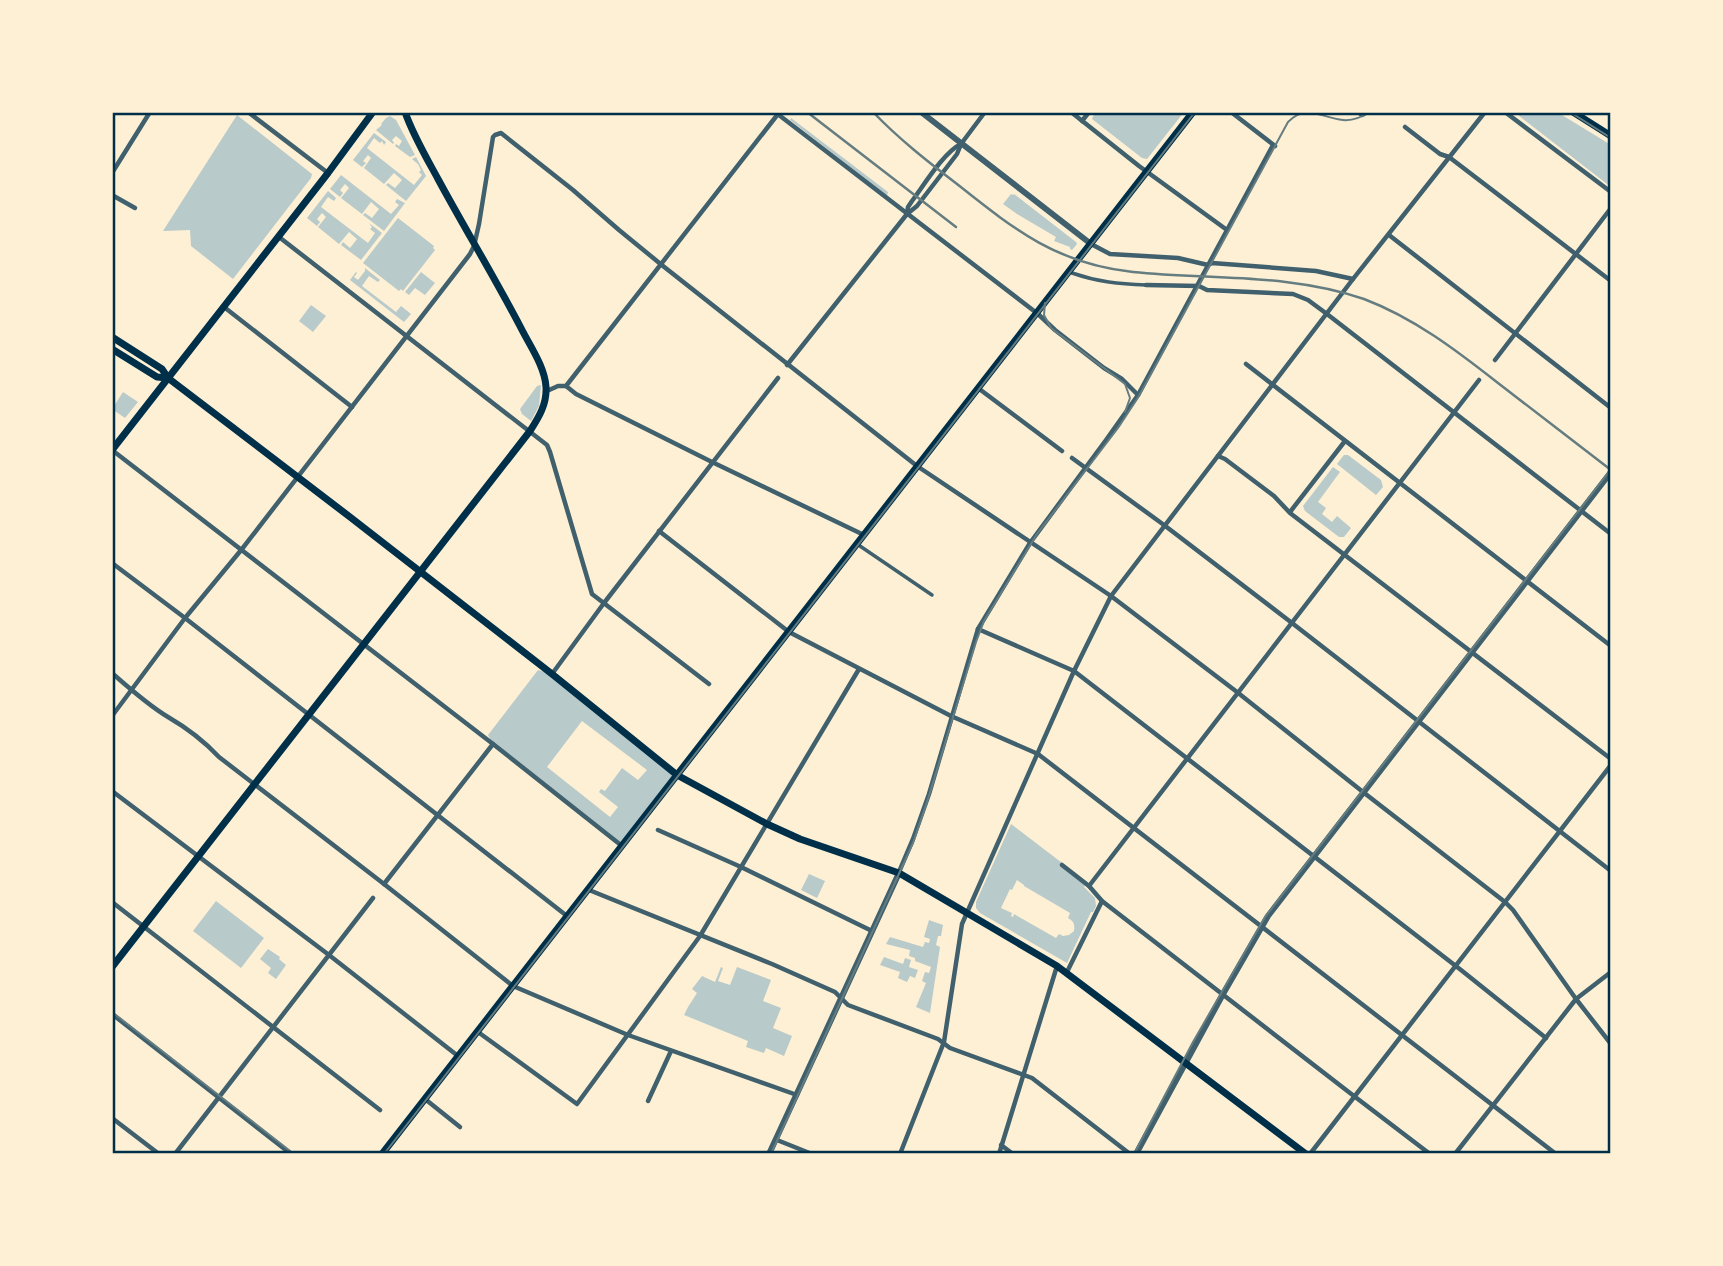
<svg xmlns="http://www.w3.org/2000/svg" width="1723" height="1266" font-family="Figtree,sans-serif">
  <rect width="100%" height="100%" fill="#fdf0d5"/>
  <g fill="#b9caca" fill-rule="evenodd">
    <path d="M1095,112H1184L1147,159L1142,158L1092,119Z"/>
    <path d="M1514,112H1557L1611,145V187Z"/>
    <path d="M237,115L312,174L311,178L233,279L191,246L190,230L163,231Z"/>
    <path d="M390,116L396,120L415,155L410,157L395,146L396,144L399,146L402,141L396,136L392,140L394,143L393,144L376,130L382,125L381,124L386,118Z"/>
    <path d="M791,118L888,192L887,196L790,120Z"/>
    <path d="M374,133L386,142L384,145L382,141L380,143L374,138L367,148L414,185L422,175L419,172L421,170L418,164L412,159L416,157L426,176L406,201L386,185L388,183L395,188L402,180L394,173L384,184L364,168L371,158L368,155L363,161L366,163L362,167L353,160Z"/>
    <path d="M341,175L391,214L399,205L395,202L397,199L405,203L384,231L363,215L365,213L372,218L379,209L371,202L362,214L341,198L349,188L345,184L340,190L343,193L340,197L330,189Z"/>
    <path d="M328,191L336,198L334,201L328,197L321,207L368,243L375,233L370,229L372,227L369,223L382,233L361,260L341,245L343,242L350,248L357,239L349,232L339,244L318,227L326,217L322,213L317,219L320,222L317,226L307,218Z"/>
    <path d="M1011,194L1013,195L1014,194L1076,242L1077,244L1072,250L1070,249V247L1054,241L1056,237L1017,214L1003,204Z"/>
    <path d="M398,218L434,246L433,248L435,250L403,291L401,289L399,291L363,263Z"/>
    <path d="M365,268L380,280L378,282L369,276L362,286L396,312L401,306L411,314L404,322L350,280L356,272L357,273L354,277L358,280L365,271Z"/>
    <path d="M421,272L435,283L425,295L415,288L409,295L405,292Z"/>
    <path d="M311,305L326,316L313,332L299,321Z"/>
    <path d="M541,385L539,406L531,421L522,414L520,409L537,386Z"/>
    <path d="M123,392L138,402L125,418L112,409Z"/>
    <path d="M1344,455H1348L1381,480L1383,487L1376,495L1337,464Z"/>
    <path d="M1333,467L1340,472L1318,502L1326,508L1322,514L1332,522L1337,516L1351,528L1344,537H1339L1305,511L1303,506Z"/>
    <path d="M538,670L552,674L677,775L622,846L493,744L488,735ZM582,721L647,770L638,780L622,768L605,791L601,789L599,792L618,807L610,817L547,767Z"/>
    <path d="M1011,824L1087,882L1084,887L1095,898L1096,906L1093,912H1091L1067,963L980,913L976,908V902ZM1017,880L1024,885V886L1070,913L1068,918C1074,921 1075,925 1074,931L1069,935L1063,936L1059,934L1056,938L1014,914L1013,917L1011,916L1012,913L1001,908L1010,889L1012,890Z"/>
    <path d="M809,874L825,881L817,898L801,890Z"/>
    <path d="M216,901L264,938L241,968L193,931Z"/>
    <path d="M929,920L943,925L941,936H938L936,945L940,947L930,1013L916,1007L926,983L922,981L925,972L929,973L931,967L915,961V958L909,956L910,950L886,944L890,937L923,947L925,942L929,943L930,939L924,937Z"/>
    <path d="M268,949L280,957L279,959L286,965L276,979L268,973L271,968L260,959Z"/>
    <path d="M884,957L903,964L905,958L911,960L909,967L918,970L915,978L910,976L907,982L898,978L900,972L880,965Z"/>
    <path d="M721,967L723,968L718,981L730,985L737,967L771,980L763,1001L781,1008L773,1028L792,1036L784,1056L766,1048L764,1053L746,1047L748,1041L684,1015L688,1007L697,993L692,989L702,976L715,982Z"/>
  </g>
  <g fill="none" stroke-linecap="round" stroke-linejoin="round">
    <g stroke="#3f606c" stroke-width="3.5">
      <path d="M1072,273C1098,282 1119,284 1146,285"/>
      <path d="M857,544L932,595"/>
    </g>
    <g stroke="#3f606c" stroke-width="4.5">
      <path d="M248,112L328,173"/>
      <path d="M775,112L1038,314L1055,330L1104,368L1122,379L1138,395"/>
      <path d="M1071,112L1139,166L1227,230"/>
      <path d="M1231,112L1275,146"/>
      <path d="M1358,112L1362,115L1367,112"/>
      <path d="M1505,112L1611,192"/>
      <path d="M1082,121L1089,112"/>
      <path d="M1405,127L1440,154L1449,157L1611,281"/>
      <path d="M112,173L150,112"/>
      <path d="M112,195L135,208"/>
      <path d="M907,213L908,207L912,201C924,185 944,152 961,144"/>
      <path d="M1389,235L1611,408"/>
      <path d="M279,237L547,445L550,452L592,594L709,684"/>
      <path d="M1091,244L1110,254L1178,258L1208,265L1212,263L1316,271L1353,279"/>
      <path d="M1146,285L1199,286L1207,290L1293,294L1308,300L1327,314L1611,534"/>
      <path d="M224,307L352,407"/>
      <path d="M1495,360L1611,208"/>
      <path d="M1246,364L1611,646"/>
      <path d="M787,365L907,214L917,206L957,154L961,144L985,112"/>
      <path d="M566,386L576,394L712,462L864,535"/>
      <path d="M978,388L1062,451"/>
      <path d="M547,391L558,386H566L778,114"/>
      <path d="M112,450L493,744L622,846"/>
      <path d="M1218,456L1225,459L1274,496L1290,513L1611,759"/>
      <path d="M1072,458L1164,525L1292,623L1611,871"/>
      <path d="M1290,512L1345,441"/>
      <path d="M659,531L789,632L951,716L1038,754L1556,1154"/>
      <path d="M112,563L185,618L567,916"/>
      <path d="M978,629L1074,671L1461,970L1546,1038"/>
      <path d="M112,673C129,688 148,705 168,717C187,728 204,741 219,757L384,884L513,986L628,1035L797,1095"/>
      <path d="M552,674L604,603L778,378"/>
      <path d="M112,716L185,618L242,549L470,254L474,246L479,224L493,137L495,135L501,133L573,190L619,230L663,266L917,466L1111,596L1237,692L1363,792L1505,902L1513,910L1576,999L1611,1044"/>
      <path d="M112,791L329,955L458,1056"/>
      <path d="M658,830L741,867L872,931"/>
      <path d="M1062,865L1089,886L1102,901L1350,1093L1430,1154"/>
      <path d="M899,872L913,839L929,794L978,629L1030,543L1106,440L1138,395L1273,145"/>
      <path d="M384,884L493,744"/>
      <path d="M1089,886L1479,380"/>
      <path d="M589,890L772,964L835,992L848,1005L938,1039L950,1048L1032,1078L1130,1154"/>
      <path d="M112,902L380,1110"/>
      <path d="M1067,972L1102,901"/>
      <path d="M112,1014L291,1154"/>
      <path d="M478,1032L577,1104L700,936L859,669"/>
      <path d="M425,1099L460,1127"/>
      <path d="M648,1101L671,1051"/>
      <path d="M112,1118L159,1154"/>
      <path d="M777,1140L812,1154"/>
      <path d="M1001,1145L1013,1154"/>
      <path d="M175,1154L373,898"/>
      <path d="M900,1154L944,1042L962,924L1074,671L1111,596L1353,279L1485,112"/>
      <path d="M999,1154L1057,966"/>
      <path d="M1310,1154L1611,765"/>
      <path d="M1455,1154L1576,999L1611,972"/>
    </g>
    <g stroke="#3f606c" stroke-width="6">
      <path d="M921,112L1091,244"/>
      <path d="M769,1154L899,873"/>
      <path d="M1136,1154L1223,994L1268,916L1611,472"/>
    </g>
    <g stroke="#003049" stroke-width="7">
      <path d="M1573,112L1611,136"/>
      <path d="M112,337L162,369L168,378L350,517L552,674L677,775L767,824L800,839L899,873L1057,966L1306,1154"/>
      <path d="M112,349L157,377L168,378"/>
      <path d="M112,450L328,173L373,112"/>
      <path d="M112,967L530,431C539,417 547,404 546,387C545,367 530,346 521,328C495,278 465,229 438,179C426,157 413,135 405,112"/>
      <path d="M382,1154L1193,112"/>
    </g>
    <g stroke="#657d81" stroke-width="2">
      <path d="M1570,112L1611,138"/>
      <path d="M1045,303L1044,315L1051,328L1125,384L1130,398L1125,412"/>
      <path d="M112,1012L294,1154"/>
      <path d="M384,1154L1195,112"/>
      <path d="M771,1154L913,843L928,799L976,642L984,621L1037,534L1118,428L1139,396L1288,122C1307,103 1321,118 1343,120C1353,121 1362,117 1370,112"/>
      <path d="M1134,1154L1193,1042L1265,917L1611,469"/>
    </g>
    <g stroke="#657d81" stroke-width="2.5">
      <path d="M807,112L956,227"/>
      <path d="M873,112C899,139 927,161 957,184C1015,230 1057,264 1133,272C1211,280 1289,273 1364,299C1414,318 1456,350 1498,383C1536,412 1573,441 1611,470"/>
    </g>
  </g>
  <rect width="1723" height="1266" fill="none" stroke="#fdf0d5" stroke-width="228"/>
  <rect x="114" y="114" width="1495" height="1038" fill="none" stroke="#003049" stroke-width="2.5"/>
</svg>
